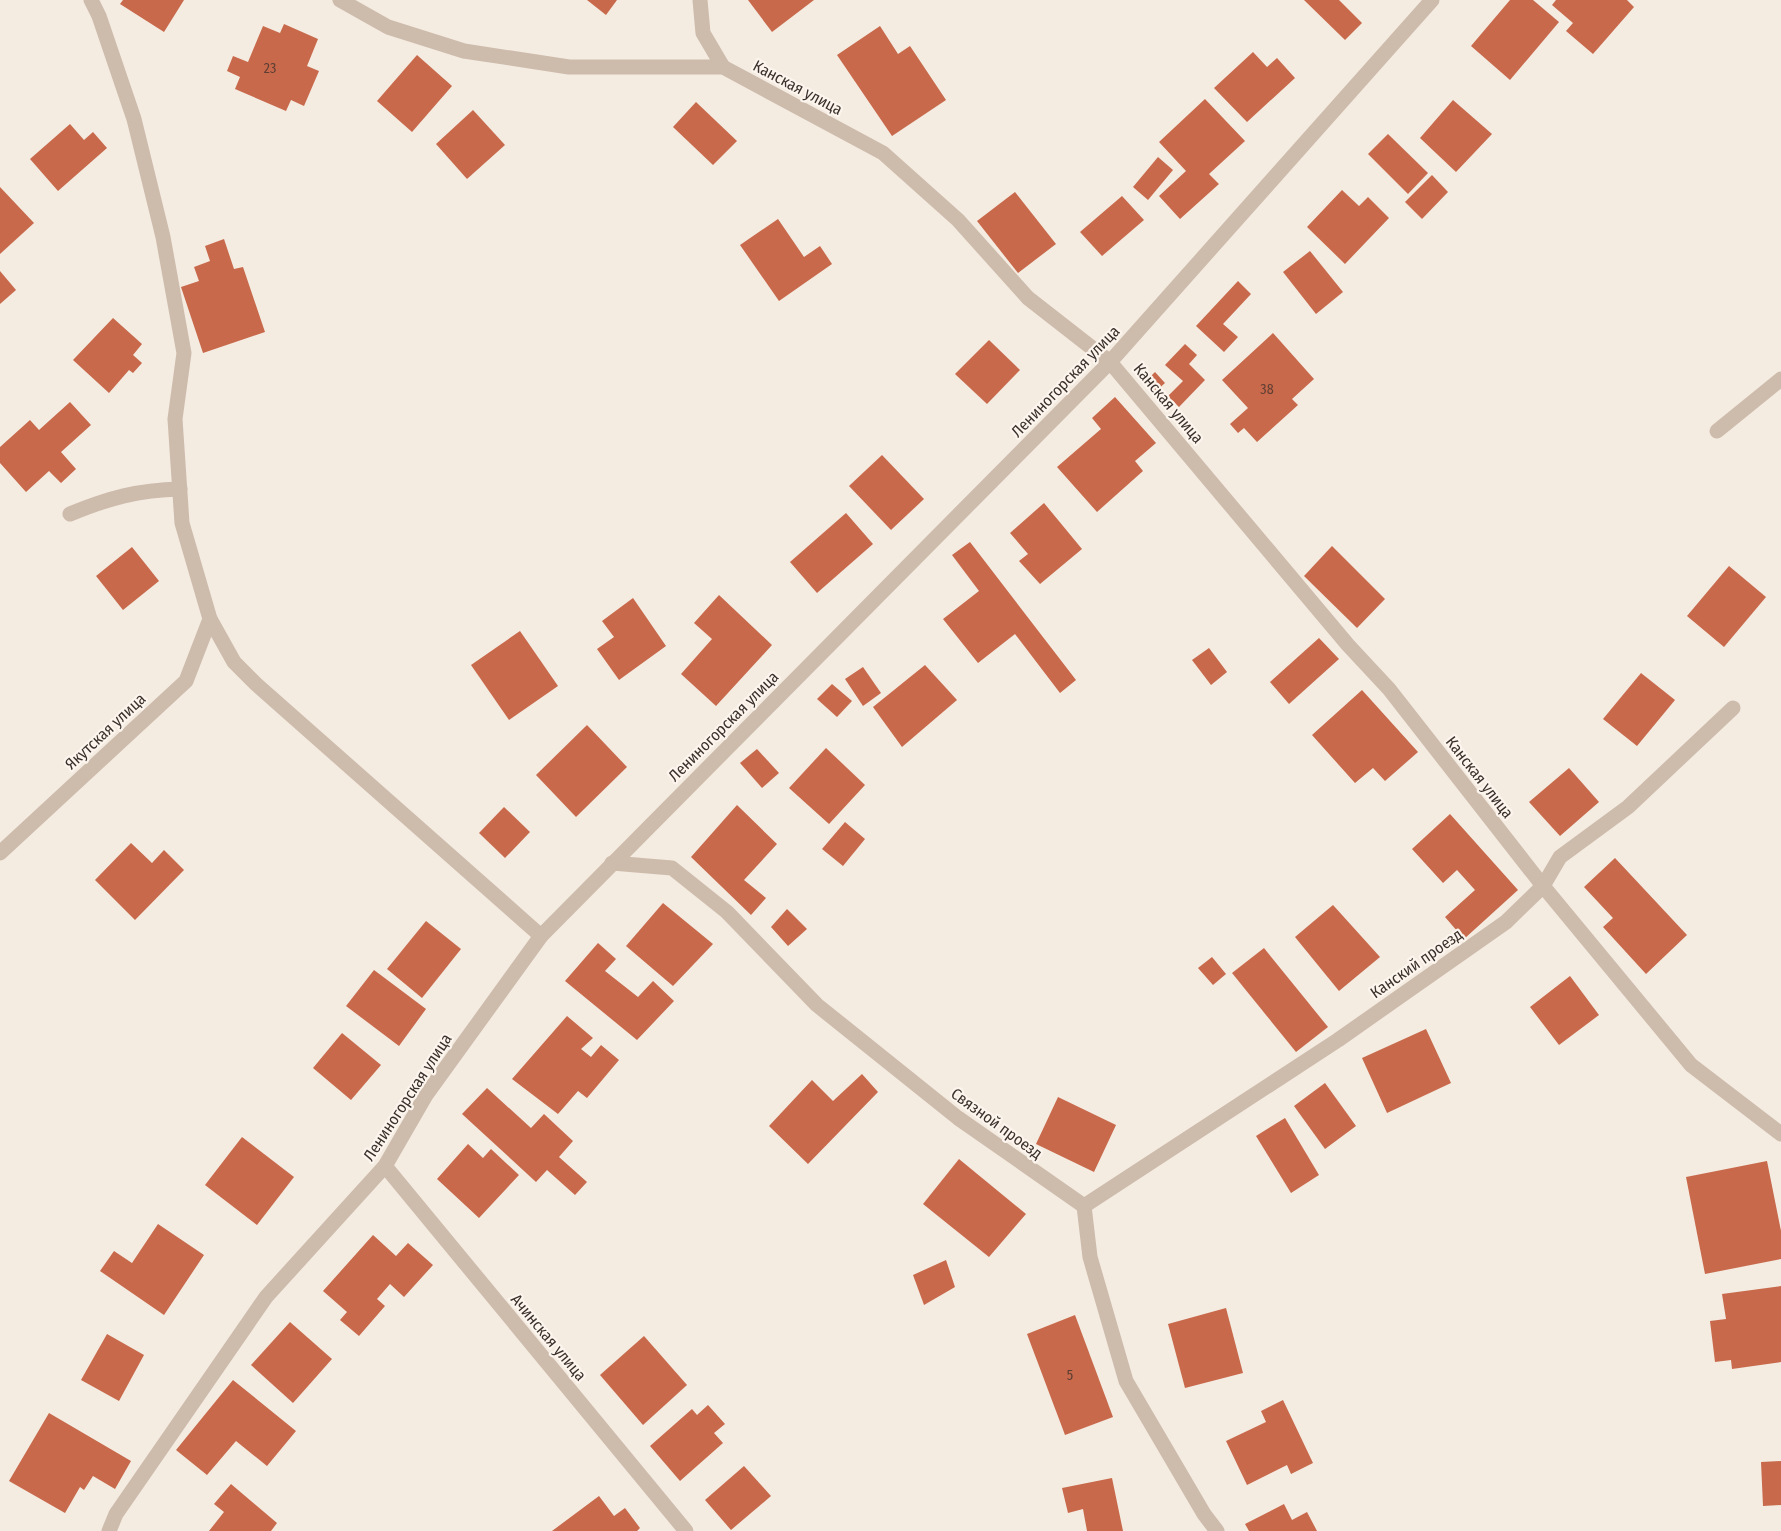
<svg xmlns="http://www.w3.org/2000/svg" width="1781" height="1531" font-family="'Fira Sans Condensed',sans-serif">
  <rect width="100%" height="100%" fill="#f4ebe1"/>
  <g fill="#c8694b">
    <path d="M123,0H184L164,32L120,4Z"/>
    <path d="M587,0H617L606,15Z"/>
    <path d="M748,0H814L772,32Z"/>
    <path d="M1304,0H1339L1362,23L1345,40Z"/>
    <path d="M1510,0H1533L1559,22L1510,80L1471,46Z"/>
    <path d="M1556,0H1627L1634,7L1593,54L1566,31L1573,23L1552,5Z"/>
    <path d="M284,24L318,39L307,66L319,71L304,106L291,100L286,111L235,89L240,77L227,71L233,56L248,62L263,26L280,33Z"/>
    <path d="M880,26L898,54L910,46L946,100L892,136L837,55Z"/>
    <path d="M1253,52L1267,67L1277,58L1295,78L1247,122L1214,88Z"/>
    <path d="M417,55L452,86L412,132L377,101Z"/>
    <path d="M1205,99L1245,141L1209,174L1219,184L1180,219L1159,196L1186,171L1159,142Z"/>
    <path d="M1453,100L1492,134L1456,172L1420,138Z"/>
    <path d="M696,102L737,141L713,165L673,127Z"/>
    <path d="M473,110L505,145L467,179L436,144Z"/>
    <path d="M70,124L84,140L93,132L107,148L58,191L30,159Z"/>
    <path d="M1388,134L1428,173L1408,194L1368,154Z"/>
    <path d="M1158,157L1173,170L1148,200L1133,187Z"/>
    <path d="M1432,175L1448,192L1422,219L1405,202Z"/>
    <path d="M0,187L34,223L0,254Z"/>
    <path d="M1342,190L1359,206L1368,197L1389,218L1345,264L1307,227Z"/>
    <path d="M1015,192L1056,244L1018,273L977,221Z"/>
    <path d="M1122,196L1144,220L1102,256L1080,232Z"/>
    <path d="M778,219L804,257L820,246L832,264L779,301L740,245Z"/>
    <path d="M224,239L234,269L243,267L265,332L203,353L181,287L199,281L194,267L210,261L205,246Z"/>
    <path d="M1310,251L1343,292L1316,314L1283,272Z"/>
    <path d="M0,271L16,290L0,304Z"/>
    <path d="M1238,281L1251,294L1223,324L1238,337L1224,352L1196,326Z"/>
    <path d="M113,318L142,344L133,355L142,363L133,373L129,370L109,393L73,360Z"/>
    <path d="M1273,333L1314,379L1292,399L1298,405L1257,442L1244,428L1238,433L1230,424L1248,408L1222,380Z"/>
    <path d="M989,340L1020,370L987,404L955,374Z"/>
    <path d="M1185,344L1197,355L1189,364L1205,380L1179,407L1168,396L1183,381L1165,365Z"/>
    <path d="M1155,372L1165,383L1155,392L1145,382Z"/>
    <path d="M1115,397L1156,443L1135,461L1143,471L1097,512L1057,467L1101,429L1092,418Z"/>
    <path d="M70,402L91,425L61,452L76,469L61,483L49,471L26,492L0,463V447L30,420L39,430Z"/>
    <path d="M882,455L924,499L891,530L849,486Z"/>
    <path d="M1044,503L1082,549L1040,584L1019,561L1028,554L1010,533Z"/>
    <path d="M846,513L873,544L817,593L790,562Z"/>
    <path d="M970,542L1076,680L1060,693L1015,634L978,663L943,619L979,591L952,555Z"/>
    <path d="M1332,546L1385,599L1357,628L1304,576Z"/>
    <path d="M132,547L159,581L123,610L96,576Z"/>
    <path d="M1729,566L1766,597L1724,647L1687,616Z"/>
    <path d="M719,595L772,645L716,706L681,674L712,639L694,623Z"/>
    <path d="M633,598L666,646L619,680L597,649L614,637L602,621Z"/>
    <path d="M520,631L558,686L509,720L471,665Z"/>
    <path d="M1319,638L1339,659L1289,704L1270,682Z"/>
    <path d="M1209,648L1227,672L1211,685L1192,660Z"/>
    <path d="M925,665L957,700L902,747L873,707Z"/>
    <path d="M863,667L881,693L863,706L845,679Z"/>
    <path d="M1641,673L1675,700L1637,746L1603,719Z"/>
    <path d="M832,684L852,701L837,717L817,699Z"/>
    <path d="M1362,690L1418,752L1385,781L1373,768L1355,783L1312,735Z"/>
    <path d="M587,725L627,767L576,817L536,775Z"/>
    <path d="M826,748L865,785L829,824L789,788Z"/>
    <path d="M757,749L779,773L762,788L740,763Z"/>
    <path d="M1569,768L1599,802L1560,836L1529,802Z"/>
    <path d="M737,805L777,844L744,880L766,898L751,915L691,857Z"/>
    <path d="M504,807L530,832L505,858L479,833Z"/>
    <path d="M1450,814L1518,890L1464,939L1445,917L1475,890L1457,870L1443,883L1412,849Z"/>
    <path d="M845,822L865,839L843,866L822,849Z"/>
    <path d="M131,843L152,863L164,850L184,870L135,920L95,880Z"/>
    <path d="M1615,858L1687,935L1646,974L1603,927L1613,918L1584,887Z"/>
    <path d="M663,903L713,944L673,986L626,946Z"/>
    <path d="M1333,905L1380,957L1339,991L1295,937Z"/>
    <path d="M787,909L807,929L788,946L771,927Z"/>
    <path d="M426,921L461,949L422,998L387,969Z"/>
    <path d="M598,943L616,959L605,971L638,997L653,981L674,1001L637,1040L565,981Z"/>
    <path d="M1264,948L1328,1027L1296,1052L1232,973Z"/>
    <path d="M1212,957L1226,974L1213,985L1198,968Z"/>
    <path d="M374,970L426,1009L399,1046L346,1006Z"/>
    <path d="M1570,976L1599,1015L1559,1045L1530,1007Z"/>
    <path d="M567,1016L593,1038L581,1049L591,1057L601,1045L619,1060L587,1098L578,1091L558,1114L512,1079Z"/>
    <path d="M1426,1029L1451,1083L1387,1113L1362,1058Z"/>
    <path d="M342,1033L381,1065L351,1100L313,1068Z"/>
    <path d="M862,1074L878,1092L808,1164L769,1126L812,1080L833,1101Z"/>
    <path d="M1325,1083L1356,1126L1325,1149L1294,1106Z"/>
    <path d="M487,1088L531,1128L544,1114L573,1141L559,1157L587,1182L575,1195L547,1170L536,1182L462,1114Z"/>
    <path d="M1058,1097L1116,1125L1094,1172L1036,1144Z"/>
    <path d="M1285,1118L1319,1175L1291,1193L1256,1136Z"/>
    <path d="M242,1137L294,1177L257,1225L205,1185Z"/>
    <path d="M468,1144L483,1158L491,1149L519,1175L479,1218L437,1179Z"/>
    <path d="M959,1159L1026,1214L989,1257L923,1204Z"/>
    <path d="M1767,1161L1781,1231V1259L1705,1274L1686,1177Z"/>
    <path d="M158,1224L204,1255L164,1315L100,1271L114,1251L132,1263Z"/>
    <path d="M373,1235L396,1256L408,1243L433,1265L404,1297L390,1284L377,1299L385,1306L359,1336L340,1320L347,1312L323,1291Z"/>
    <path d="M946,1260L955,1287L924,1305L913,1275Z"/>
    <path d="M1781,1286V1362L1732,1369L1731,1360L1715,1362L1710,1321L1726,1319L1722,1294Z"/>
    <path d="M1226,1308L1243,1373L1185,1388L1168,1324Z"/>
    <path d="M1075,1315L1113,1417L1065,1435L1027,1334Z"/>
    <path d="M290,1322L332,1359L293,1403L251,1365Z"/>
    <path d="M107,1334L144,1355L119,1401L81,1380Z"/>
    <path d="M644,1336L687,1385L643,1425L600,1375Z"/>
    <path d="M233,1380L296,1431L267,1466L236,1441L207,1475L176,1450Z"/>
    <path d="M1283,1400L1313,1463L1291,1474L1287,1465L1247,1485L1226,1441L1266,1422L1261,1411Z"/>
    <path d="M708,1405L725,1424L714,1433L723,1443L680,1481L650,1446L692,1409L697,1415Z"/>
    <path d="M49,1413L131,1461L115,1489L93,1476L84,1490L80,1487L65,1513L9,1481Z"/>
    <path d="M1781,1461V1505L1763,1506L1761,1462Z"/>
    <path d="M744,1466L771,1496L731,1530L705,1500Z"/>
    <path d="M1112,1478L1123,1531H1087L1083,1509L1068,1513L1062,1488Z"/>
    <path d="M231,1484L277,1523L271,1531H209L224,1512L214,1504Z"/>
    <path d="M599,1496L614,1516L625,1508L640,1528L637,1531H552Z"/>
    <path d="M1284,1504L1292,1520L1307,1512L1317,1531H1249L1245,1524Z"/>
  </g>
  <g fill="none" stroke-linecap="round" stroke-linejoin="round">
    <path stroke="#cdbbac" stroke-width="15" d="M70,514C109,498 138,490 180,489"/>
    <g stroke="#cdbbac" stroke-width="15">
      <path d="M91,0L99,16L134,119L163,237L184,353L175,419L182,523L210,619L234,662L256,684L541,936"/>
      <path d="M340,0L388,27L464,51L569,67H723L883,153L958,220L1028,298L1110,362L1348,645L1389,689L1543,886L1691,1065L1781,1134"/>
      <path d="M700,0L703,33L723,67"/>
      <path d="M1717,431L1781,379"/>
      <path d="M0,853L186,681L210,619"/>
      <path d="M612,863L672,868L727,912L817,1005L958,1118L1084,1206L1090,1257L1126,1381L1204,1514L1217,1531"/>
      <path d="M385,1166L686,1531"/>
      <path d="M1084,1206L1338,1040L1506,922L1543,886L1560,857L1628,807L1733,708"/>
      <path d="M109,1531L116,1514L266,1297L385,1166L426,1095L541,936L1110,362L1432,0"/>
    </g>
  </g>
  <g text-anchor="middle" stroke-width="4.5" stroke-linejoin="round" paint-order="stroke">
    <g font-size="14" fill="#5e3e33">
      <text x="270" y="73">23</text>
      <text x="1267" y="394">38</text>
      <text x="1070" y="1380">5</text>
    </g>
    <g font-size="16" fill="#3b302b" stroke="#fbf5ee">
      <text transform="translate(798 87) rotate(28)" y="6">Канская улица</text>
      <text transform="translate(1065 381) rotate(-46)" y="6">Лениногорская улица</text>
      <text transform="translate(1169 403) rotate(50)" y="6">Канская улица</text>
      <text transform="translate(723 726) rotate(-45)" y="6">Лениногорская улица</text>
      <text transform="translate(105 731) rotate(-43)" y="6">Якутская улица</text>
      <text transform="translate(1480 777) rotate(52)" y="6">Канская улица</text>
      <text transform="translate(1416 963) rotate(-35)" y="6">Канский проезд</text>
      <text transform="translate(407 1097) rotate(-57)" y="6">Лениногорская улица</text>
      <text transform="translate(997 1123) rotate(36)" y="6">Связной проезд</text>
      <text transform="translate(549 1337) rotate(50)" y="6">Ачинская улица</text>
    </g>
  </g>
</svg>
